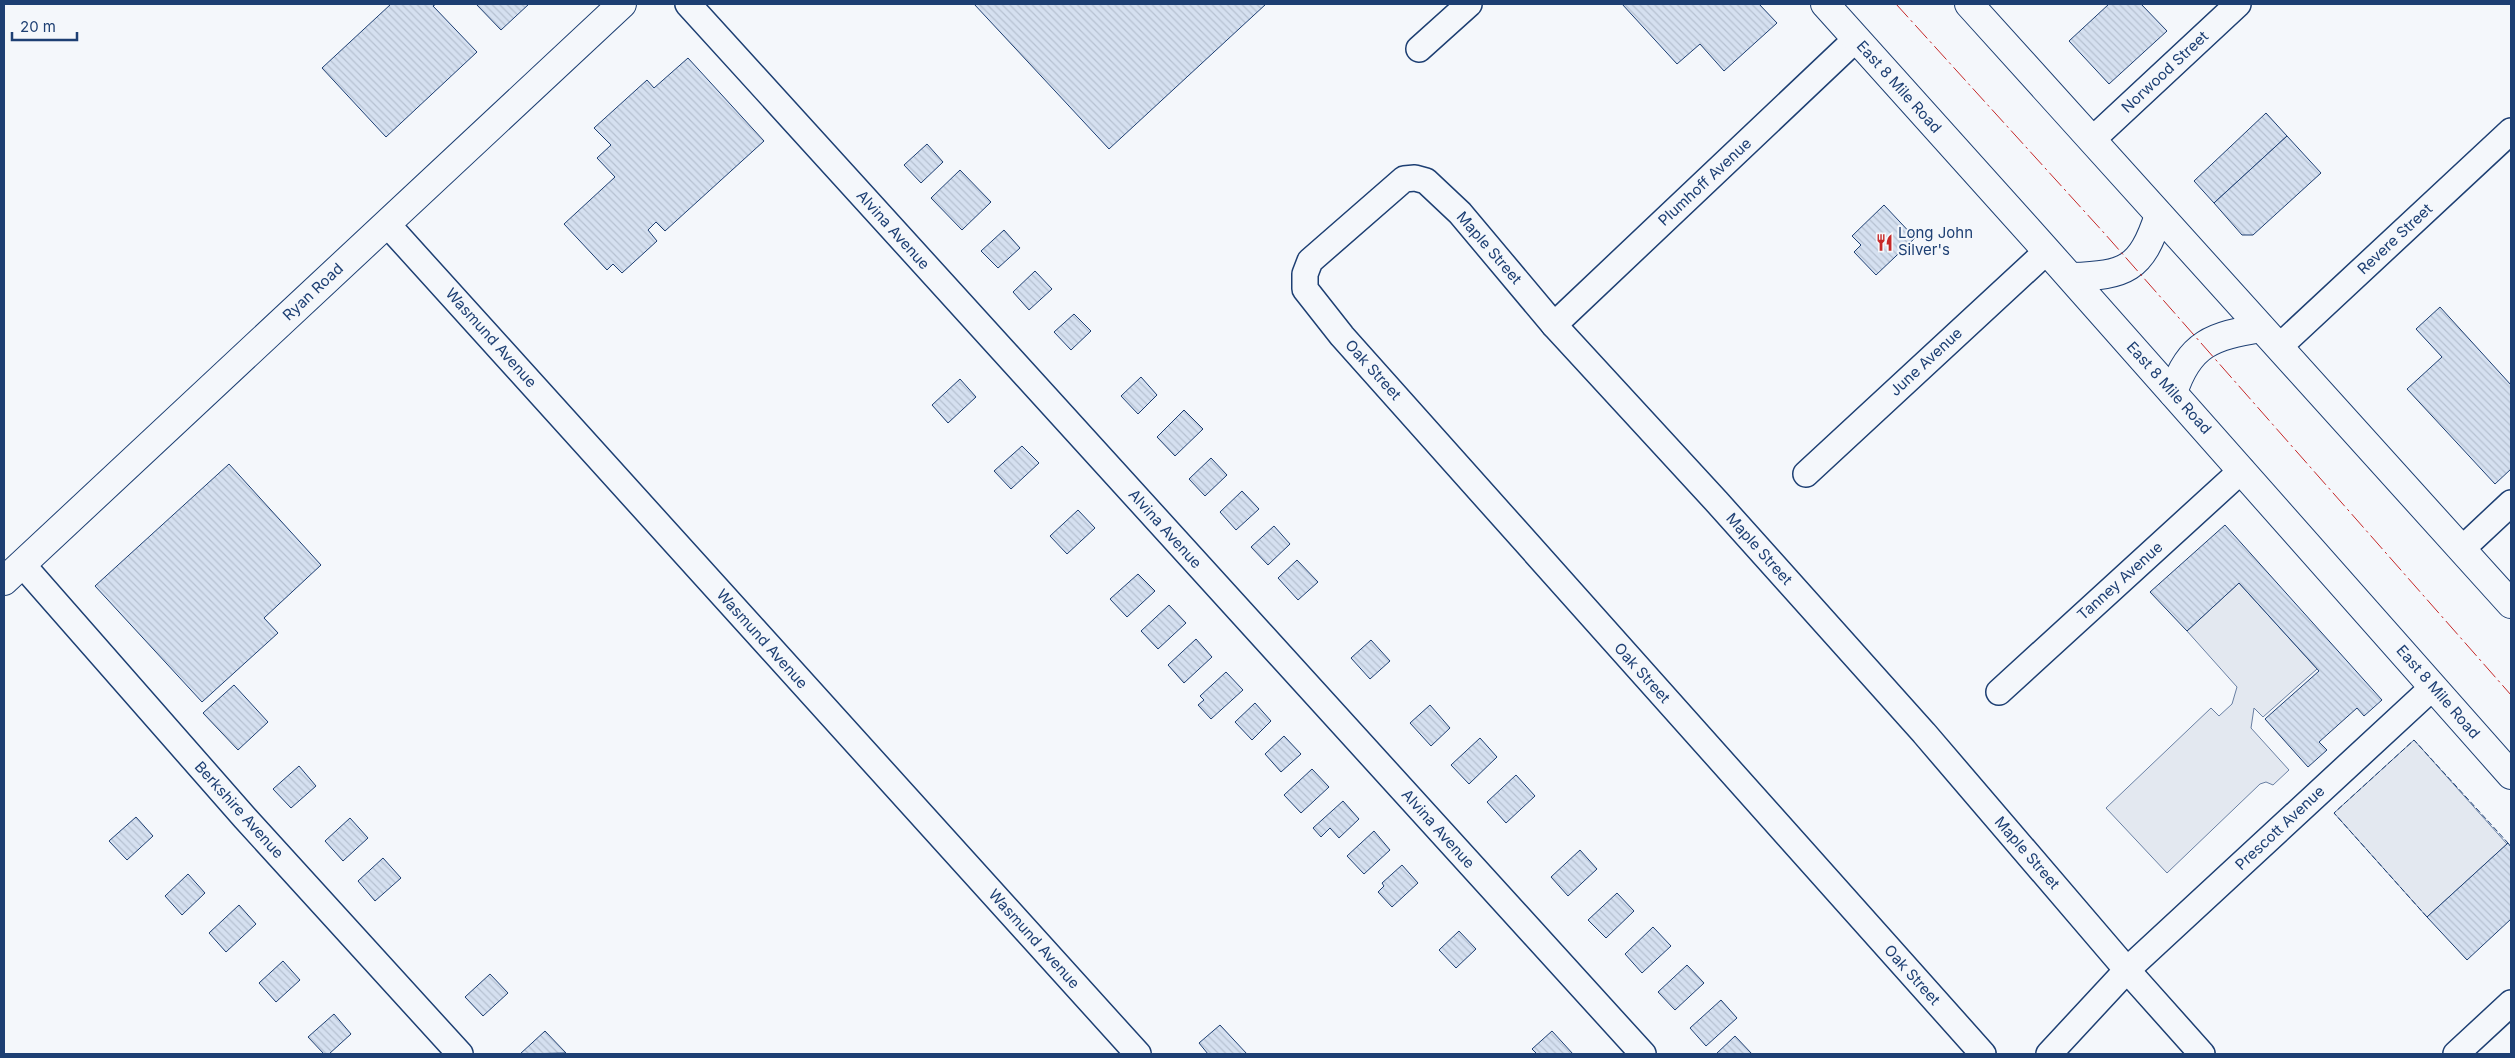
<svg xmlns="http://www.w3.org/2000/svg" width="2515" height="1058" font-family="Inter,sans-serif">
  <defs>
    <pattern id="building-back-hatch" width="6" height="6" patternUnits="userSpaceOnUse" patternTransform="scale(1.25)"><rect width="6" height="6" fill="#d5e0f0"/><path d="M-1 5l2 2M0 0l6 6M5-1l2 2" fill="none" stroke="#b6c1d1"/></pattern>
  </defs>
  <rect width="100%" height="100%" fill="#f4f7fb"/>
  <g fill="#e3e8f0" stroke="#687fa3">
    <path d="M2239,583L2317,669L2263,717L2254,708L2251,728L2289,770L2273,785L2266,782L2260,784L2167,873L2106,808L2211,708L2219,716L2232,704L2237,687L2187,631Z"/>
    <path d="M2414,740L2507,844L2427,917L2334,813Z"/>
  </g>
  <g fill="url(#building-back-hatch)" stroke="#1d3f73">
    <path d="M391,4H436L433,6L477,52L386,137L322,68Z"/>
    <path d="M476,4H529L501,30Z"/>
    <path d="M974,4H1266L1109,149Z"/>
    <path d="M1622,4H1759L1777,23L1724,71L1700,44L1677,64Z"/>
    <path d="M2109,4H2141L2167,31L2109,84L2069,41Z"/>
    <path d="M688,58L764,141L665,231L656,222L648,230L657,241L622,273L613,264L607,270L564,224L615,177L597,158L611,145L594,128L647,80L654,88Z"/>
    <path d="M2266,113L2287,136L2214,203L2194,181Z"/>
    <path d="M2287,136L2321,173L2253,235H2242L2214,203Z"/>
    <path d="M927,144L943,162L921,183L904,165Z"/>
    <path d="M960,170L991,202L962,230L931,198Z"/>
    <path d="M1884,205L1915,238L1876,275L1854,252L1861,245L1852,236Z"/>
    <path d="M1004,230L1020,248L998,268L981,251Z"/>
    <path d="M1035,271L1052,289L1029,310L1013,292Z"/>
    <path d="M2440,307L2511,385V469L2495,484L2407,389L2442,357L2416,329Z"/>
    <path d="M1074,314L1091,331L1071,350L1054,332Z"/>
    <path d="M1141,377L1157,395L1138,414L1121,396Z"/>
    <path d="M960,379L976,397L948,423L932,405Z"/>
    <path d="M1184,410L1203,429L1175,456L1157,437Z"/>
    <path d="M1022,446L1039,463L1011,489L994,471Z"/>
    <path d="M1211,458L1227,475L1205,496L1189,479Z"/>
    <path d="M229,464L321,565L264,618L278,633L202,702L95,586Z"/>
    <path d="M1242,491L1259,509L1236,530L1220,512Z"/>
    <path d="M1078,510L1095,528L1067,554L1050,536Z"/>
    <path d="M2225,525L2382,700L2364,716L2357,708L2319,742L2327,750L2308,767L2265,719L2319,671L2239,583L2187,631L2150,592Z"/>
    <path d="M1274,526L1290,544L1268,565L1251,547Z"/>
    <path d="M1297,560L1318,582L1298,600L1278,578Z"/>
    <path d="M1138,574L1155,591L1127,617L1110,599Z"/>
    <path d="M1169,605L1186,623L1158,649L1141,631Z"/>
    <path d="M1196,639L1212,657L1184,683L1168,665Z"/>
    <path d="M1371,640L1390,661L1370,679L1351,658Z"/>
    <path d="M1226,672L1243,690L1211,719L1198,705L1204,700L1200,696Z"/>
    <path d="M234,685L268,722L238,750L203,713Z"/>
    <path d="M1255,703L1271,721L1252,740L1235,722Z"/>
    <path d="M1430,705L1450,728L1431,746L1410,723Z"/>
    <path d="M1284,736L1301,754L1281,772L1265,754Z"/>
    <path d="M1480,738L1497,757L1469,784L1451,765Z"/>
    <path d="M299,766L316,786L291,808L273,789Z"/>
    <path d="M1312,769L1329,787L1301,813L1284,795Z"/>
    <path d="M1516,775L1535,796L1506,823L1487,802Z"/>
    <path d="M1343,801L1359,819L1339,838L1330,828L1321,837L1313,828Z"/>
    <path d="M136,817L153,836L127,860L109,841Z"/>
    <path d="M350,818L368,838L343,861L325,841Z"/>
    <path d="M1374,831L1390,850L1364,874L1347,856Z"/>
    <path d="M2508,843L2511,847V919L2467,960L2427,917Z"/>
    <path d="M1580,850L1597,869L1568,896L1551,877Z"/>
    <path d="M383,858L401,878L375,901L358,881Z"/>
    <path d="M1402,865L1418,883L1392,907L1378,892L1384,886L1382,883Z"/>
    <path d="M188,874L205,893L182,915L165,896Z"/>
    <path d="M1617,893L1634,911L1606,938L1588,920Z"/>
    <path d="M239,905L256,924L226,952L209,933Z"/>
    <path d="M1653,927L1671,946L1642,973L1625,954Z"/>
    <path d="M1459,931L1476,949L1456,968L1439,950Z"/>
    <path d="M283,961L300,980L276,1002L259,983Z"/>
    <path d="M1687,965L1704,983L1675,1010L1658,992Z"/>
    <path d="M490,974L508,993L483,1016L465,997Z"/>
    <path d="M1721,1000L1737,1018L1706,1046L1690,1028Z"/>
    <path d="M334,1014L351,1034L329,1054H324L308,1037Z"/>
    <path d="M1220,1025L1247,1054H1208L1199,1043Z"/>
    <path d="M545,1031L566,1053L520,1054Z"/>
    <path d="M1552,1031L1573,1054H1537L1532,1049Z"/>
    <path d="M1735,1036L1752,1054H1716Z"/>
  </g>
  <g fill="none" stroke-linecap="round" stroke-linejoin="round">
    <defs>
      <g id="minor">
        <path d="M688,4L1643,1054"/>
        <path d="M1419,49L1469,4"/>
        <path d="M2092,140L2238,4"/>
        <path d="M387,224L1138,1054"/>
        <path d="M1554,325L1856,39"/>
        <path d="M2279,347L2511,131"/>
        <path d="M1806,474L2047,251"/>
        <path d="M2462,549L2511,503"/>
        <path d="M22,564L245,818L460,1054"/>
        <path d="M1999,692L2242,470"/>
        <path d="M1983,1054L1342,336L1305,289V274L1310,261L1404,179L1415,178L1426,181L1460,213L1554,325L1717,502L1924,733L2127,970L2202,1054"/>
        <path d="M2049,1054L2127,970L2433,687"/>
        <path d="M2456,1054L2511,1003"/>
      </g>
      <path id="major" d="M4,581L622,4"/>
      <g id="highway">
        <path d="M1825,4L2047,251L2511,775"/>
        <path d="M1969,4L2511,604"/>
        <path d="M2071,277C2126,275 2141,270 2159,215"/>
        <path d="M2173,393C2189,343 2213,336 2261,328"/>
      </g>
    </defs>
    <use href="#minor" stroke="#1d3f73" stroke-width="28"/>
    <use href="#major" stroke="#1d3f73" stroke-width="30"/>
    <use href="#highway" stroke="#1d3f73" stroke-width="30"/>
    <use href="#minor" stroke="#f4f7fb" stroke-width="25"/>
    <use href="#major" stroke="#f4f7fb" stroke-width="28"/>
    <use href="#highway" stroke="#f4f7fb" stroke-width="28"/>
    <path stroke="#1d3f73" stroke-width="1" stroke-dasharray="6 2.5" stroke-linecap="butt" d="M2427,917L2334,813L2414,740L2508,843"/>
    <path stroke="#c62828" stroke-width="1" stroke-dasharray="18 4 2.5 4" stroke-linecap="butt" d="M1896,4L2105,234L2511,695"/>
  </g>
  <defs>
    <symbol id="restaurant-bare" viewBox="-9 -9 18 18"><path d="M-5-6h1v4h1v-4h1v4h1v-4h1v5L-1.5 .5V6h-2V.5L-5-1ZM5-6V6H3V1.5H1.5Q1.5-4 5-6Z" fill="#c62828" stroke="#f4f7fb" stroke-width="2.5" paint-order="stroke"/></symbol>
  </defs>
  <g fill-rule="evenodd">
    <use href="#restaurant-bare" x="1872" y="230" width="25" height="25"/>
  </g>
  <g text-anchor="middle" stroke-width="4" stroke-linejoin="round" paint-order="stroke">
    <g font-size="15" fill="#1d3f73" stroke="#f4f7fb">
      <text transform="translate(2165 72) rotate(-43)" y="5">Norwood Street</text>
      <text transform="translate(1899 87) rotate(48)" y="5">East 8 Mile Road</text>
      <text transform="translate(1705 182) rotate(-43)" y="5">Plumhoff Avenue</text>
      <text transform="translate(893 230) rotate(48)" y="5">Alvina Avenue</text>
      <text transform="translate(2395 239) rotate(-43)" y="5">Revere Street</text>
      <text transform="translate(1489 248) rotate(49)" y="5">Maple Street</text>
      <text transform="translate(313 292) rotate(-43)" y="5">Ryan Road</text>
      <text transform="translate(491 338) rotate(48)" y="5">Wasmund Avenue</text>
      <text transform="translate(1926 362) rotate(-43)" y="5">June Avenue</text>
      <text transform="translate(1373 370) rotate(48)" y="5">Oak Street</text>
      <text transform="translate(2169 388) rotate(48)" y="5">East 8 Mile Road</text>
      <text transform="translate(1165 529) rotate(48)" y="5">Alvina Avenue</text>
      <text transform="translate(1759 549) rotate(48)" y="5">Maple Street</text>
      <text transform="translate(2120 581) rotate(-42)" y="5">Tanney Avenue</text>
      <text transform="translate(762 639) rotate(48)" y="5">Wasmund Avenue</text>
      <text transform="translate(1642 673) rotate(48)" y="5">Oak Street</text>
      <text transform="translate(2438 692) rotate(49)" y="5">East 8 Mile Road</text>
      <text transform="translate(239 810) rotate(48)" y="5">Berkshire Avenue</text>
      <text transform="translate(2280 828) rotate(-43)" y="5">Prescott Avenue</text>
      <text transform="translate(1438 829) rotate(48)" y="5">Alvina Avenue</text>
      <text transform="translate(2027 853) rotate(49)" y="5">Maple Street</text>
      <text transform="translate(1034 939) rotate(48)" y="5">Wasmund Avenue</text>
      <text transform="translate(1912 975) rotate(48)" y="5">Oak Street</text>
    </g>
    <g font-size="15" fill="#1d3f73" stroke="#f4f7fb" text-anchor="start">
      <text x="1898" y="238">Long John<tspan x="1898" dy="17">Silver's</tspan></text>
    </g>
  </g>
  <rect width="2515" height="1058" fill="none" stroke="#1d3f73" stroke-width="10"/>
  <path d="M12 32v8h65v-8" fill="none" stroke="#1d3f73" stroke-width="2.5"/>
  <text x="20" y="32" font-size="15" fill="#1d3f73" stroke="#f4f7fb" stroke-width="4" paint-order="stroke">20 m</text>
</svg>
